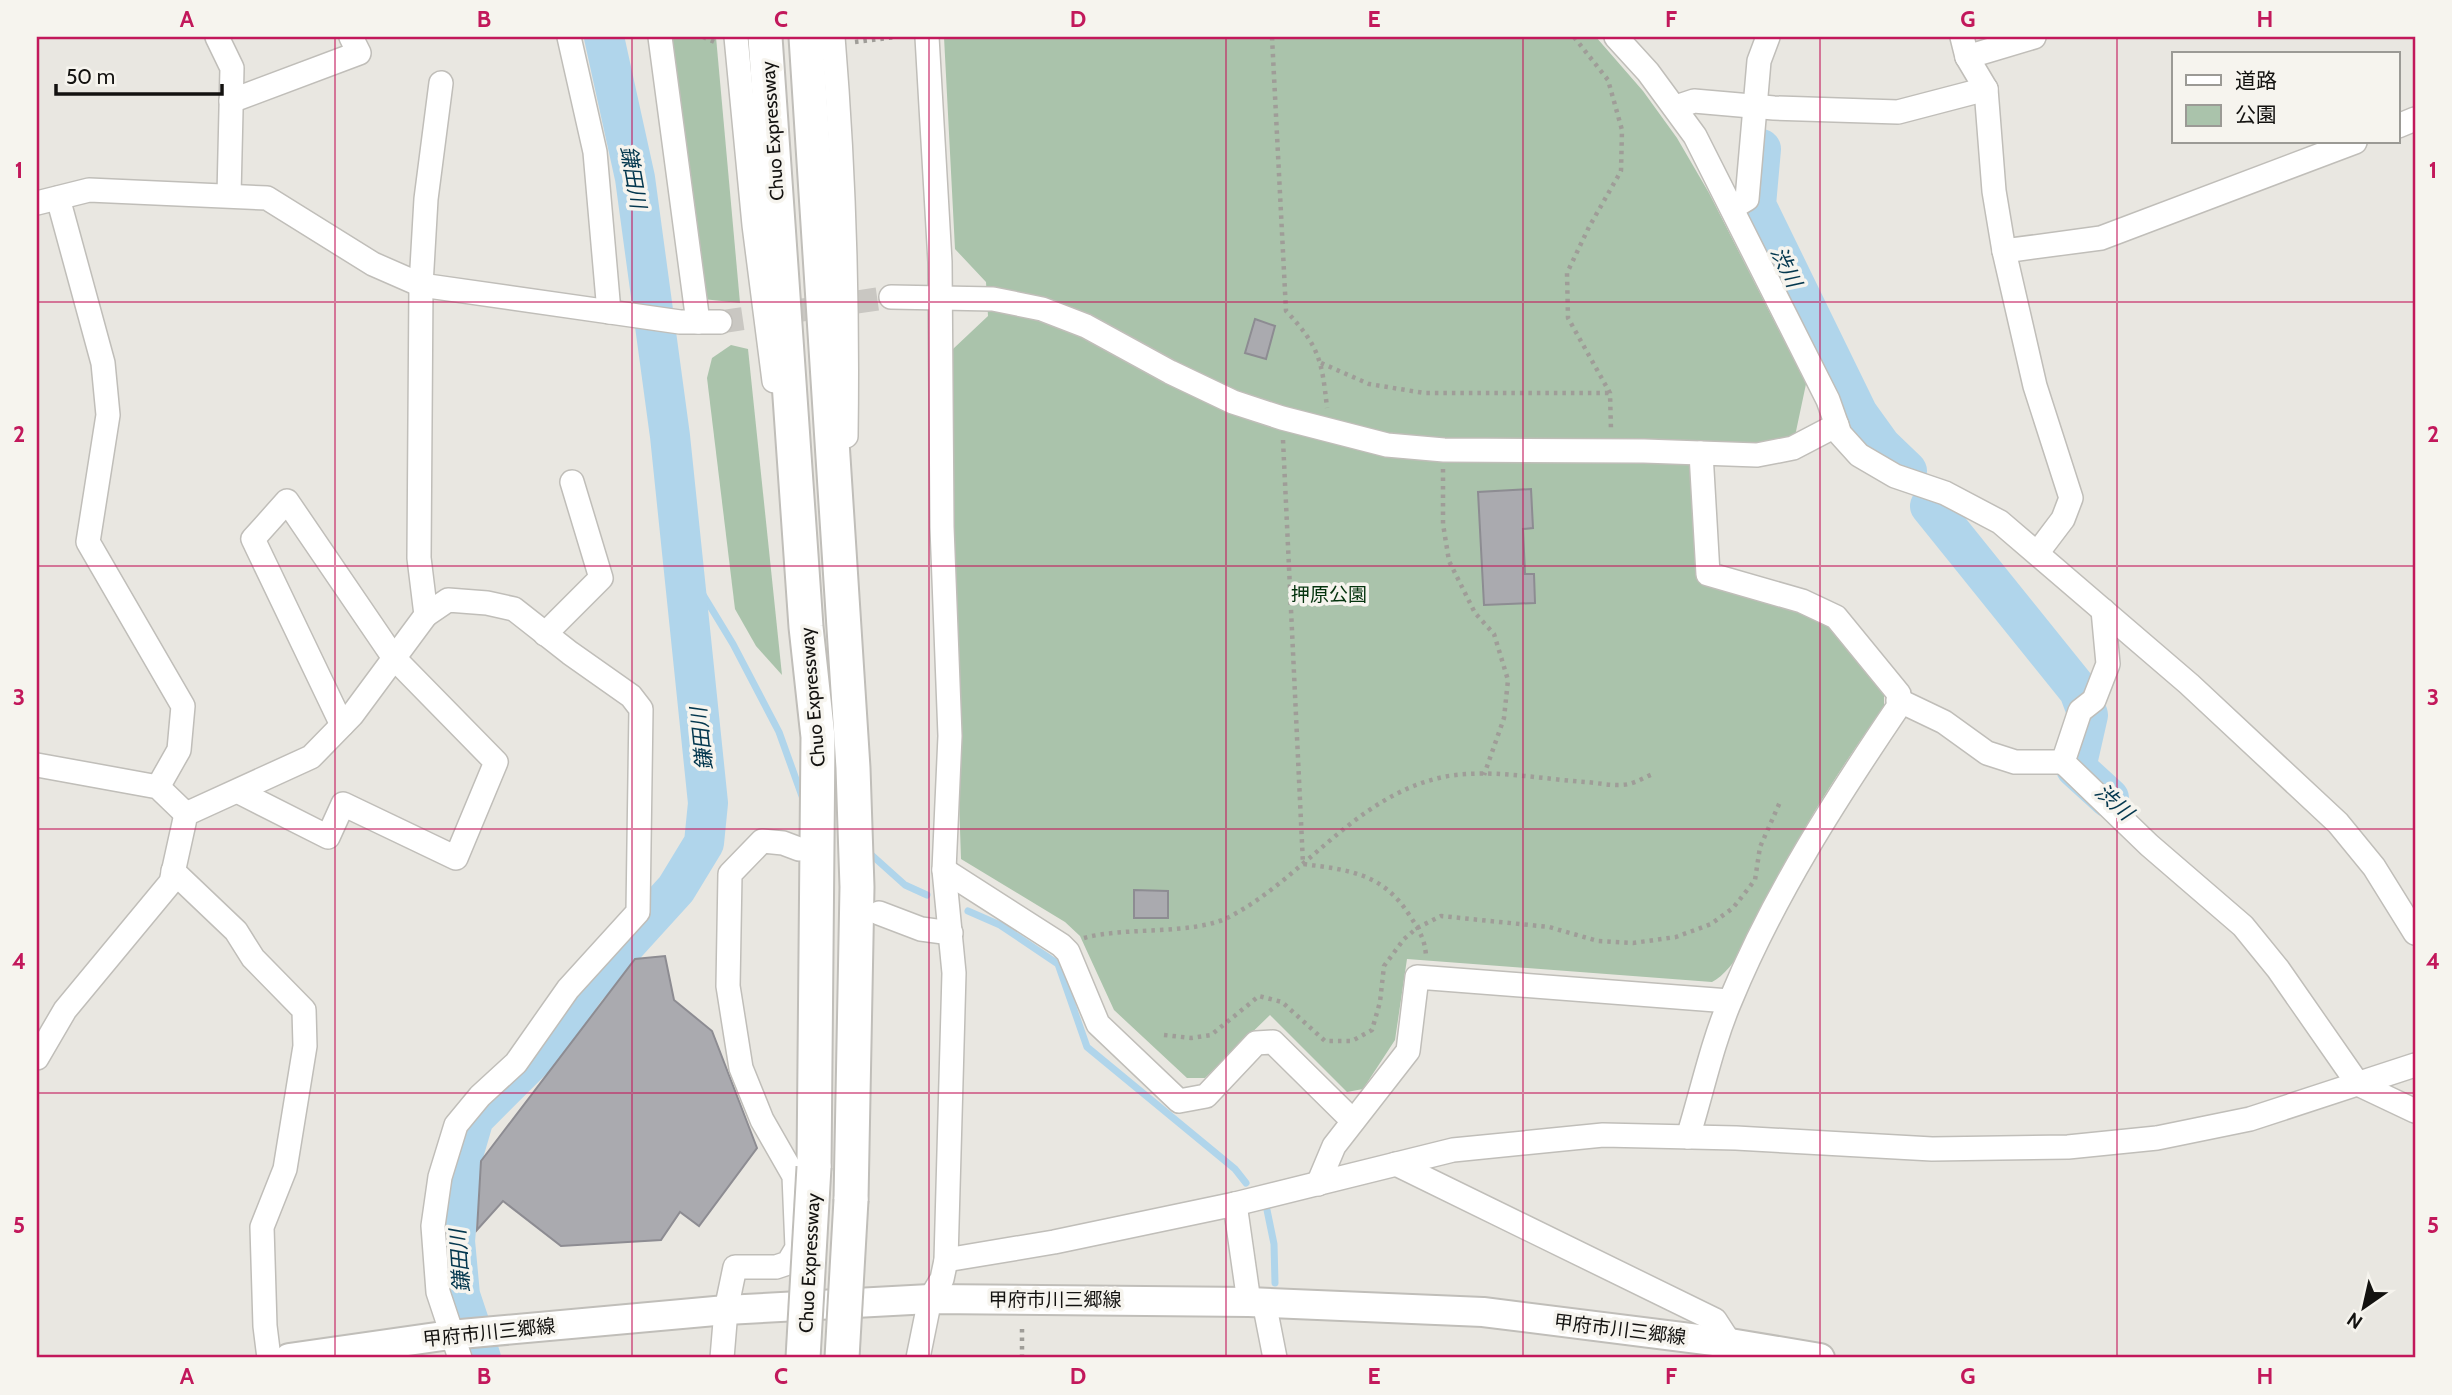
<svg xmlns="http://www.w3.org/2000/svg" width="2452" height="1395" font-family="Cabin,'Noto Sans JP',sans-serif">
  <rect width="100%" height="100%" fill="#e9e7e1"/>
  <g fill="#aac3ab">
    <path d="M669,37H716L740,303L703,299Z"/>
    <path d="M944,37H1596L1643,91L1677,138L1709,193L1806,384L1795,436L1768,449L1689,442L1701,578L1835,623L1884,689V706C1857,745 1829,786 1805,828C1785,865 1746,965 1712,982L1407,959L1395,1040L1363,1089L1347,1092L1270,1015L1205,1078H1187L1114,1010L1080,936L1065,922L961,859L958,770L962,733L953,547V349L988,316L986,282L955,249Z"/>
    <path d="M731,345L748,349L782,675L756,646L735,609L707,378L712,358Z"/>
  </g>
  <g fill="none" stroke-linecap="round" stroke-linejoin="round">
    <g stroke="#b0d5eb" stroke-width="7">
      <path d="M685,565L733,644L779,732L802,796L806,800"/>
      <path d="M866,850L905,885L927,895"/>
      <path d="M968,911L1000,925L1058,964L1087,1047L1235,1169L1246,1183"/>
      <path d="M1267,1210L1274,1244L1275,1283"/>
    </g>
    <g stroke="#b0d5eb" stroke-width="40">
      <path d="M1761,149L1756,205L1858,414L1881,446L1907,471"/>
      <path d="M1930,506L2079,691L2088,715L2076,768L2109,798"/>
      <path d="M481,1358L460,1295L455,1241L462,1159L474,1118L547,1045L586,988L676,889L704,843L708,803L670,436L635,178L604,37"/>
    </g>
  </g>
  <g fill="#aaaaaf" stroke="#8d8c92" stroke-width="2">
    <path d="M1255,319L1275,326L1266,359L1245,353Z"/>
    <path d="M1531,489L1533,528L1523,529L1525,574H1534L1535,603L1484,605L1478,492Z"/>
    <path d="M1134,890L1168,891V918H1134Z"/>
    <path d="M665,956L674,1000L712,1031L757,1148L699,1226L680,1212L661,1240L561,1246L503,1201L477,1230L481,1161L635,959Z"/>
  </g>
  <g fill="none" stroke-linecap="round" stroke-linejoin="round">
    <path stroke="#c9c7c2" stroke-width="23" stroke-dasharray="23 11" stroke-linecap="butt" d="M720,322L891,297"/>
    <defs>
      <g id="minor">
        <path d="M217,37L232,68L229,195"/>
        <path d="M569,37L595,152L609,312"/>
        <path d="M660,37L698,322"/>
        <path d="M736,37L754,225L774,381"/>
        <path d="M833,37C844,170 848,302 846,436"/>
        <path d="M1616,37L1648,72L1695,136L1828,400L1840,434L1859,455L1895,476L1945,493L2000,522L2189,684L2338,823L2374,867L2415,933"/>
        <path d="M1962,37L1967,57L1986,89L1994,191L2004,251L2035,386L2071,498L2063,519L2038,552"/>
        <path d="M1967,57L2034,37"/>
        <path d="M231,101L359,53L351,37"/>
        <path d="M1676,107L1694,101L1774,108L1898,112L1986,89"/>
        <path d="M2398,126L2415,119"/>
        <path d="M58,198L103,363L108,415L88,542L183,706L179,750L158,787"/>
        <path d="M37,203L89,190L267,198L373,264L421,285L680,322H720"/>
        <path d="M1732,208L1747,199L1759,61L1768,37"/>
        <path d="M2004,251L2101,238L2355,142"/>
        <path d="M891,297L993,299L1042,309L1086,326L1170,372L1233,402L1282,418L1387,445L1444,450L1644,451L1757,455L1793,448L1837,425"/>
        <path d="M2103,610L2108,664L2094,700L2080,711L2063,762L2149,845L2243,926L2278,969L2358,1084L2415,1111"/>
        <path d="M426,615L448,600L487,603L514,609L570,653L631,696L641,709L638,912L568,989L516,1063L480,1096L456,1125L440,1177L433,1226L438,1292L460,1358"/>
        <path d="M545,634L601,578L572,482"/>
        <path d="M1898,700L1944,722L1987,753L2015,762H2063"/>
        <path d="M37,765L158,787L186,814"/>
        <path d="M239,792L328,837L343,804L456,858L496,762L394,658L287,501L253,539L342,725"/>
        <path d="M944,870L1061,945L1068,952L1098,1024L1179,1101L1206,1096L1256,1043L1273,1042L1353,1121"/>
        <path d="M173,871L236,931L253,958L304,1010L305,1046L285,1169L262,1227L265,1326L269,1358"/>
        <path d="M879,913L921,929L951,933"/>
        <path d="M37,1058L65,1010L171,882L186,814L311,757L352,715L426,615L419,558L421,285L426,199L441,83"/>
        <path d="M1688,1137C1702,1092 1712,1043 1731,999C1774,895 1835,800 1898,707L1899,694L1836,617L1802,601L1708,574L1701,453"/>
        <path d="M1396,1164L1715,1320L1730,1343"/>
        <path d="M1318,1184L1334,1146L1408,1051L1417,977L1729,1001"/>
        <path d="M1235,1204L1249,1302"/>
        <path d="M946,1260L1054,1242L1235,1204L1453,1150L1603,1135L1736,1138L1932,1149L2068,1147L2157,1138L2250,1119L2415,1065"/>
        <path d="M1264,1302L1275,1358"/>
        <path d="M722,1358L726,1310L735,1267H776L788,1263L797,1248L794,1176L762,1120L741,1068L728,986L730,874L762,841L783,843L799,849"/>
        <path d="M918,1358L930,1299L942,1279L946,1260L954,973L944,870L950,736L942,527L940,262L927,37"/>
      </g>
      <path id="major" d="M289,1358L450,1335L726,1310L930,1299L1249,1302L1483,1312L1730,1343L1820,1358"/>
      <g id="highway">
        <path d="M765,37L806,627L818,737L814,1167"/>
        <path d="M806,37L853,768L857,887L851,1200"/>
      </g>
    </defs>
    <use href="#minor" stroke="#c0beb9" stroke-width="26"/>
    <use href="#major" stroke="#c0beb9" stroke-width="32"/>
    <use href="#highway" stroke="#c0beb9" stroke-width="37"/>
    <g stroke="#9f9d98" stroke-width="4.5" stroke-dasharray="3.5 5" stroke-linecap="butt">
      <path d="M703,37L717,43"/>
      <path d="M1272,37L1286,311C1319,346 1322,360 1327,408"/>
      <path d="M1574,37L1608,80L1622,130L1621,171L1589,227L1567,273L1568,318L1610,393L1611,430"/>
      <path d="M855,42L896,37"/>
      <path d="M1321,363L1369,384L1424,393H1610"/>
      <path d="M1283,440L1303,864C1349,870 1383,873 1410,916C1419,930 1425,939 1426,956"/>
      <path d="M1443,469V524L1449,561L1475,613L1494,634L1508,680L1504,718L1484,775"/>
      <path d="M1084,938C1127,926 1194,936 1231,916C1306,876 1355,796 1443,777C1488,768 1540,779 1586,782C1599,783 1616,787 1629,784C1637,782 1645,777 1653,774"/>
      <path d="M1164,1035L1191,1038L1211,1035L1259,996L1282,1002L1325,1041H1352L1372,1030L1380,1002L1384,966L1404,939L1417,928L1441,916L1549,927L1598,941L1633,943L1676,937L1711,924L1733,908L1755,880L1760,847L1780,802"/>
      <path d="M1022,1358V1325"/>
    </g>
    <use href="#minor" stroke="#fff" stroke-width="23"/>
    <use href="#major" stroke="#fff" stroke-width="28"/>
    <use href="#highway" stroke="#fff" stroke-width="33"/>
    <defs>
      <g id="highway-bridge">
        <path d="M803,1358L814,1167"/>
        <path d="M842,1358L851,1200"/>
      </g>
    </defs>
    <use href="#highway-bridge" stroke="#c0beb9" stroke-width="37" stroke-linecap="butt"/>
    <use href="#highway-bridge" stroke="#fff" stroke-width="33"/>
  </g>
  <path fill="none" stroke="#c2185b" stroke-width="2" stroke-opacity="0.55" d="M335,37V1358M632,37V1358M929,37V1358M1226,37V1358M1523,37V1358M1820,37V1358M2117,37V1358M37,302H2415M37,566H2415M37,829H2415M37,1093H2415"/>
  <g text-anchor="middle" stroke-width="7" stroke-linejoin="round" paint-order="stroke">
    <g font-size="19" fill="#131210" stroke="#f6f4ee">
      <text transform="translate(772 131) rotate(-94)" y="7">Chuo Expressway</text>
      <text transform="translate(812 697) rotate(-95)" y="7">Chuo Expressway</text>
      <text transform="translate(809 1263) rotate(-87)" y="7">Chuo Expressway</text>
      <text x="1055" y="1306">甲府市川三郷線</text>
      <text transform="translate(1620 1329) rotate(7)" y="7">甲府市川三郷線</text>
      <text transform="translate(489 1332) rotate(-6)" y="7">甲府市川三郷線</text>
    </g>
    <g font-size="19" fill="#04330d" stroke="#f6f4ee">
      <text x="1329" y="601">押原公園</text>
    </g>
    <g font-size="21" font-style="italic" fill="#03374e" stroke="#f6f4ee">
      <text transform="translate(633 177) rotate(80)" y="7">鎌田川</text>
      <text transform="translate(1786 267) rotate(64)" y="7">渋川</text>
      <text transform="translate(702 739) rotate(-96)" y="7">鎌田川</text>
      <text transform="translate(2114 802) rotate(42)" y="7">渋川</text>
      <text transform="translate(460 1261) rotate(-94)" y="7">鎌田川</text>
    </g>
  </g>
  <rect width="2452" height="1395" fill="none" stroke="#f6f4ee" stroke-width="77"/>
  <rect x="2172" y="52" width="228" height="91" fill="#f6f4ee" stroke="#9b9a95" stroke-width="2"/>
  <rect x="2186" y="75" width="35" height="10" fill="#ffffff" stroke="#9b9a95" stroke-width="2"/>
  <text x="2235" y="88" font-size="21" fill="#131210">道路</text>
  <rect x="2186" y="105" width="35" height="21" fill="#aac3ab" stroke="#9b9a95" stroke-width="2"/>
  <text x="2235" y="122" font-size="21" fill="#131210">公園</text>
  <g transform="translate(2364 1307) rotate(214)" stroke="#f6f4ee" stroke-width="5" paint-order="stroke">
  <path d="M0-5L12 26L0 18L-12 26Z" fill="#131210"/>
  <text y="-10" font-size="19" font-weight="bold" text-anchor="middle" fill="#131210">N</text>
  </g>
  <path d="M56 84v10h166v-10" fill="none" stroke="#131210" stroke-width="3.5"/>
  <text x="66" y="84" font-size="21" fill="#131210" stroke="#f6f4ee" stroke-width="5" paint-order="stroke">50 m</text>
  <rect x="38" y="38" width="2376" height="1318" fill="none" stroke="#c2185b" stroke-width="2.5"/>
  <g font-size="23" text-anchor="middle" font-weight="bold" fill="#c2185b">
    <text x="187" y="27">A</text>
    <text x="484" y="27">B</text>
    <text x="781" y="27">C</text>
    <text x="1078" y="27">D</text>
    <text x="1374" y="27">E</text>
    <text x="1671" y="27">F</text>
    <text x="1968" y="27">G</text>
    <text x="2265" y="27">H</text>
    <text x="19" y="178">1</text>
    <text x="2433" y="178">1</text>
    <text x="19" y="442">2</text>
    <text x="2433" y="442">2</text>
    <text x="19" y="705">3</text>
    <text x="2433" y="705">3</text>
    <text x="19" y="969">4</text>
    <text x="2433" y="969">4</text>
    <text x="19" y="1233">5</text>
    <text x="2433" y="1233">5</text>
    <text x="187" y="1384">A</text>
    <text x="484" y="1384">B</text>
    <text x="781" y="1384">C</text>
    <text x="1078" y="1384">D</text>
    <text x="1374" y="1384">E</text>
    <text x="1671" y="1384">F</text>
    <text x="1968" y="1384">G</text>
    <text x="2265" y="1384">H</text>
  </g>
</svg>
